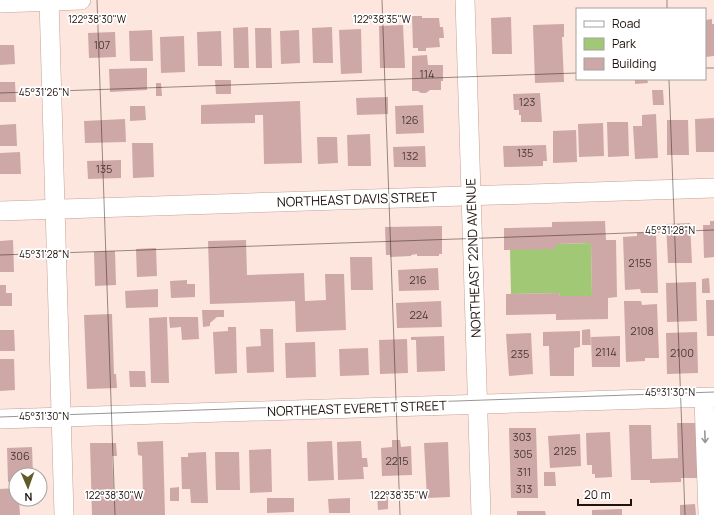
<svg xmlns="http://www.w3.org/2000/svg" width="714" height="515" font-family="Manrope,sans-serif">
  <rect width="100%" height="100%" fill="#fce6dd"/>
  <path fill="#a1c874" d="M591,243L592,296H560L559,293L511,294L510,249H556V244Z"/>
  <g fill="#cea8a7">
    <path d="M412,16H422V18H439L440,27H443L444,38H439L440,47L426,48V51H418V48H413Z"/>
    <path d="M511,17L512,54H492L491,18Z"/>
    <path d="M712,19V24H714V56L705,57V20Z"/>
    <path d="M564,24V37H562L564,82L535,83L533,25Z"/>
    <path d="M403,25L405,68H380L379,26Z"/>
    <path d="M248,27L249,68H234L233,28Z"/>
    <path d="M332,27L333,63H313L312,28Z"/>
    <path d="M255,28H271L272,68H256Z"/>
    <path d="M361,29L362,73L341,74L339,30Z"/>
    <path d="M152,30L153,61H130L129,31Z"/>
    <path d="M299,30L300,63L281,64L280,31Z"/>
    <path d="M221,31L222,66H198L197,32Z"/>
    <path d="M115,32L116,57L89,58L88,33Z"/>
    <path d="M184,36L185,72L161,73L160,37Z"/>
    <path d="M0,45H14L15,64L0,65Z"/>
    <path d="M427,55L428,65H443V81H441V90H430L426,93H421L418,91H412V56Z"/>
    <path d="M147,68V90L110,92L109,69Z"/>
    <path d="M635,79H647L648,83L635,84Z"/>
    <path d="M215,80H231V94H216Z"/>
    <path d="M0,82H15L16,102H0Z"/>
    <path d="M156,83H161L162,96H156Z"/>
    <path d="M652,90H663L664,105H653Z"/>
    <path d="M540,93L542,122H521V115H519V110H514L513,94Z"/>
    <path d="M388,97V114L357,115L356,98Z"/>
    <path d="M300,101L302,163L264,164L263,115H255V123L201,124V105Z"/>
    <path d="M423,105L424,133L396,134L395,106Z"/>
    <path d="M130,106H145L146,120L130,121Z"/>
    <path d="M656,114L658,158L635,159L633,126H642V115Z"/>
    <path d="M714,118V152H696L695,119Z"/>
    <path d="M125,119L126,142L85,143L84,121Z"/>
    <path d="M667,120H688L689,155H667Z"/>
    <path d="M607,122H628L629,156L608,157Z"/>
    <path d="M603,123L604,156L579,157L578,124Z"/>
    <path d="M16,124L17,146H0V125Z"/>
    <path d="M576,130L577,162L553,163V131Z"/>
    <path d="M370,134L371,166H348L347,135Z"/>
    <path d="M317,137H337L338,163L318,164Z"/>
    <path d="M132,143H153L154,177L133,178Z"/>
    <path d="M546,145L547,161H543V166L504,167L503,146Z"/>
    <path d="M425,146L426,167H394L393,147Z"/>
    <path d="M20,152L21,174H0V153Z"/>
    <path d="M121,160V178L88,179L87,161Z"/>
    <path d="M605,221L606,240H616L617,297L608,298V319L556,320V314L506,315V294L559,293L560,296H592L591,243L556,244V249L504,250V228L552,227V222Z"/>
    <path d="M710,221H714V257L704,258L703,225H710Z"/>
    <path d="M690,223L692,263H668L666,224Z"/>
    <path d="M442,226V254H439V256H417V254L411,255V256L390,257V255H386L385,227Z"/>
    <path d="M656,232L658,293H641L640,289L625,290L623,237L637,236V233Z"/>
    <path d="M13,240L14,272H0V241Z"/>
    <path d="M246,240L247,275L304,273L305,301L326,300L325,274H344L346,330L296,332L295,301L210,304L208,241Z"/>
    <path d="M156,248L157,276L137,277L136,249Z"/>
    <path d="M115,251L116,285L95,286L94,252Z"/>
    <path d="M350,257H372L373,290H351Z"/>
    <path d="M438,268L439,290L399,291L398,270Z"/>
    <path d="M709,278L710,293H702V279Z"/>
    <path d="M187,280V284H195V297L171,298L170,281Z"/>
    <path d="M696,282L697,321L667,322L666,283Z"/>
    <path d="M0,285H6V293H12V306H0Z"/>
    <path d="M158,289V307L126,308L125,291Z"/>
    <path d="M706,300H714V336H707Z"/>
    <path d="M441,301L442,327L397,328L396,303Z"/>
    <path d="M624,301H641L642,305L657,304L659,358H645V361L626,362Z"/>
    <path d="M202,310H224V317H217L210,323V326L203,327Z"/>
    <path d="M112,314L114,374H116L117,388L87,389L84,315Z"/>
    <path d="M167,317L169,383H151L149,318Z"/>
    <path d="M169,317H198L199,339L182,340L181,327L170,328Z"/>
    <path d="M228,327H236L237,373L215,374L213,332L228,331Z"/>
    <path d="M260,329H273L274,372L247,373L246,347L261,346Z"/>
    <path d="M590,329L591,345H582V330Z"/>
    <path d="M0,330H14L15,351H0Z"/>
    <path d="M580,331V347L574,348V376H550L549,346H543V332Z"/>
    <path d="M697,332L698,373L667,374L666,333Z"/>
    <path d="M531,333L533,374L509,376L506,334Z"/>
    <path d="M444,336L445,371L417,372L416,340H411V337Z"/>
    <path d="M620,336V367H592L591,337Z"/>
    <path d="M407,339L408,373L380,374L379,340Z"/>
    <path d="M315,342L316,377L286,378L285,343Z"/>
    <path d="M368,348L369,375L340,376L339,349Z"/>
    <path d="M0,359H14L15,390L0,391Z"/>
    <path d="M129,371H145L146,387H130Z"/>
    <path d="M677,423H699L700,478H681V482L650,483V480H631L629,425H651L652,459L678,458Z"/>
    <path d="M509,428H536L538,498H511Z"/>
    <path d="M610,432L612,477L595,478V474H592V465H587L586,433Z"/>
    <path d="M580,434L581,466L550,468L548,436Z"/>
    <path d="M392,440H400L401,447L411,446L412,475L382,476L381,448L392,447Z"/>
    <path d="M163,441L165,515H92L90,443H116L117,456H112L114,496L143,495L142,456L138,455L137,442Z"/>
    <path d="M332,441L334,480L308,481L307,442Z"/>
    <path d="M361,441L362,458H367L368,467H363L364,479L338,480L337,442Z"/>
    <path d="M448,442L450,497L427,498L424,443Z"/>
    <path d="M32,447L33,475H16V482H8L7,448Z"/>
    <path d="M271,449L272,492L250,493L249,450Z"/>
    <path d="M206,452L208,503H191L190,489H182L181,457H188V453Z"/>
    <path d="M215,452H239L240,490H216Z"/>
    <path d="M544,472H555L556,486H544Z"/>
    <path d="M179,487V501H170V488Z"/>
    <path d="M16,488V499H19L20,515H0V489Z"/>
    <path d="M377,495H388V509L378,510Z"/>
    <path d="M267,498H294V512L267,513Z"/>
    <path d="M350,498V513H329L328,499Z"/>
    <path d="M695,504L696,515H680V505Z"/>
    <path d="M622,509V515H592V510Z"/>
    <path d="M517,511H545L546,515H517Z"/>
  </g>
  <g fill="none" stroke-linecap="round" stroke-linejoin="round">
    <defs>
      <g id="minor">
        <path d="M49,0L64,515"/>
        <path d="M465,0L481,515"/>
        <path d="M0,3L81,0"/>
        <path d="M0,211L714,188"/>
        <path d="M704,398L708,515"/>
        <path d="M0,419L714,397"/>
      </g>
    </defs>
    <use href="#minor" stroke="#c5a295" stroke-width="20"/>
    <use href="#minor" stroke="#fff" stroke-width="19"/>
  </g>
  <defs><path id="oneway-shaft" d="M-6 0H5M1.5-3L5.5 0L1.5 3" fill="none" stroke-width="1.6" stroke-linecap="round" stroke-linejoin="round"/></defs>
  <use stroke="#9a9593" href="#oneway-shaft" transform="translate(705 437) rotate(88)"/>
  <path fill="none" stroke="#1f130e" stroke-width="1" stroke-opacity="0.45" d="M97,0L115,515M382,0L400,515M667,0V9M705,68H714M669,79L685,515M0,93L577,73M0,255L714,230M0,417L714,392"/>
  <g text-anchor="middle" stroke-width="3.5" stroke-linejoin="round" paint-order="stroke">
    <g font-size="11" fill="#4b3834">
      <text x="102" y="49">107</text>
      <text x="427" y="78">114</text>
      <text x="527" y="106">123</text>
      <text x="410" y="124">126</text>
      <text x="525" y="157">135</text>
      <text x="410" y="160">132</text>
      <text x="104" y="173">135</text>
      <text x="640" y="267">2155</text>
      <text x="418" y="284">216</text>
      <text x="419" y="319">224</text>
      <text x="642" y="335">2108</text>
      <text x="606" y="356">2114</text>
      <text x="682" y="357">2100</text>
      <text x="520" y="358">235</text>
      <text x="522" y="441">303</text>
      <text x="565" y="455">2125</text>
      <text x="523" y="458">305</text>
      <text x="20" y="460">306</text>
      <text x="397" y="465">2215</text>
      <text x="524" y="476">311</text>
      <text x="524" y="493">313</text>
    </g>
    <g font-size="13" fill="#1f130e" stroke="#fff">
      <text transform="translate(357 199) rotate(-2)" y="5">NORTHEAST DAVIS STREET</text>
      <text transform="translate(473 258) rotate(-92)" y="5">NORTHEAST 22ND AVENUE</text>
      <text transform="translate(357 408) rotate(-2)" y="5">NORTHEAST EVERETT STREET</text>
    </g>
  </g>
  <g font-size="10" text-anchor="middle" fill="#1f130e" stroke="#fff" stroke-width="3.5" stroke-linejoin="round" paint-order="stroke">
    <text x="97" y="23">122°38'30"W</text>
    <text x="382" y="23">122°38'35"W</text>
    <text x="44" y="96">45°31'26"N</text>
    <text x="670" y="234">45°31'28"N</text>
    <text x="44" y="258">45°31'28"N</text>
    <text x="670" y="396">45°31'30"N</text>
    <text x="44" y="420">45°31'30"N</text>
    <text x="114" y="499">122°38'30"W</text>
    <text x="399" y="499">122°38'35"W</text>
  </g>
  <rect x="576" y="8" width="130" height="72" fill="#ffffff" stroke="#a5a19f"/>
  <rect x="584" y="21" width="20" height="6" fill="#ffffff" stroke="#a5a19f"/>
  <text x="612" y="28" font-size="12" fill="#1f130e">Road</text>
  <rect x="584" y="38" width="20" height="12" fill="#a1c874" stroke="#a5a19f"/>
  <text x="612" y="48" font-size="12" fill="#1f130e">Park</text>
  <rect x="584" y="58" width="20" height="12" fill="#cea8a7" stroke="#a5a19f"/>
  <text x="612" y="68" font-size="12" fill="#1f130e">Building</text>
  <g transform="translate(28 487) rotate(178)"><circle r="19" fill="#ffffff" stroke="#a5a19f"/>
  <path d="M0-3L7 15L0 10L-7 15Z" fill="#615b28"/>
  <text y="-6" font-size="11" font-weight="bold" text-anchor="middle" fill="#1f130e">N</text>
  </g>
  <path d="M578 499v6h53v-6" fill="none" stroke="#1f130e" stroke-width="2"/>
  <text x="584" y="499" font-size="12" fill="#1f130e" stroke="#ffffff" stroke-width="3" paint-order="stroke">20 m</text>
</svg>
